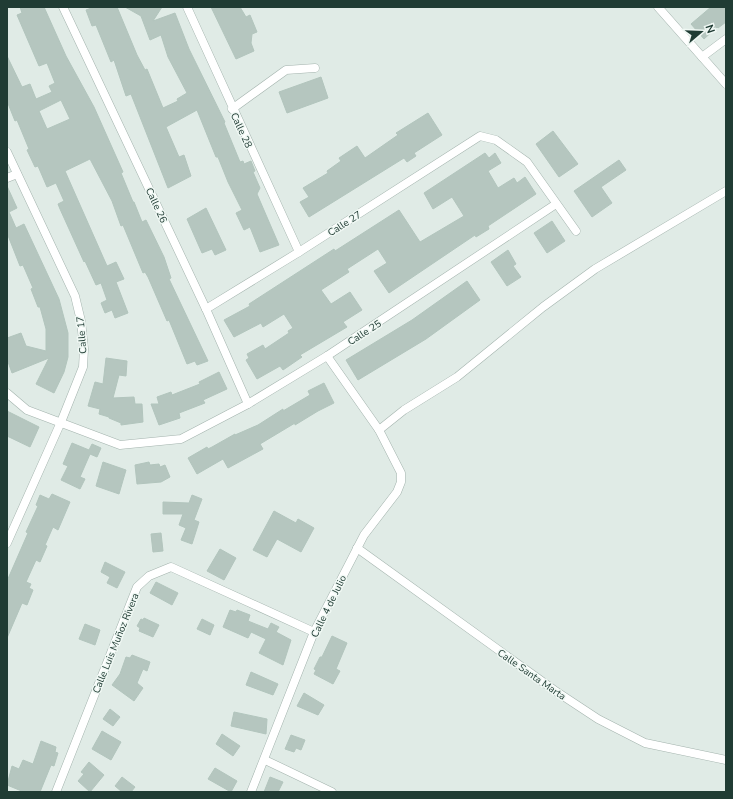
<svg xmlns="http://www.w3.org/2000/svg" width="733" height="799" font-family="'Nunito Sans',sans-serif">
  <rect width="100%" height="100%" fill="#e0ebe6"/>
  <g fill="#b5c6bf" stroke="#b2c5bd" fill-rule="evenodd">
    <path d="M20,7H44L66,56L94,107L123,172L121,173L133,202H134L142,222L146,220L164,257L171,278L169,279L208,361L197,365L195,361L187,364L169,320L167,321L148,277L145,272L143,273L123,225L121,226L112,201L90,159L65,171L107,266L116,262L124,279L116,282L128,313L115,318L112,310L105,313L101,303L107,300L101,283L96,285L85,261L84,262L60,209L58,204L64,201L56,183L47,187L38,166L35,167L27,150L29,149L17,120L15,121L7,101V56L22,87L30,84L36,99L52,92L49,86L55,83L47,63L39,66L17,15L22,13ZM61,100L70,119L47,129L39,111Z"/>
    <path d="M94,7H117L137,55L145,70L147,69L163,108L178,101L177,99L187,93L168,57L161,35L150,40L141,16L125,7H162L153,21L175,13L189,49L225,122L224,123L240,162L243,161L244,164L251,161L255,171L253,172L260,188L257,194L279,245L260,252L250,227L244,230L236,213L242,210L228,182L218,157H216L197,110L166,127L179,157L184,155L191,176L168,188L131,94L126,96L114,60L111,62L96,25L92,26L86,10Z"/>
    <path d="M211,7H240L246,17L250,15L257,32L252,34L251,43L254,51L236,59Z"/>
    <path d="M711,7H726V22L718,28L717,27L704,39L691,24Z"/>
    <path d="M321,77L328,98L287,113L279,92Z"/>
    <path d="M428,113L442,135L414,153L416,156L407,162L404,158L309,217L300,202L309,197L303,188L328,173L327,171L341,161L339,158L357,146L365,158L398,135L396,133Z"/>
    <path d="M553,131L578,164L559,177L536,144Z"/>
    <path d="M485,153L489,158L495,153L501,163L488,171L498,188L514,178L517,183L525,177L536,194L488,226L489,229L476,237L475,235L389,293L374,271L387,263L378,249L347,269L349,272L321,290L331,304L350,292L362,310L343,322L347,327L300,355L302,357L283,370L280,366L257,379L246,360L249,358L247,354L263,345L265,349L289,333L288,331L293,328L284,314L263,327L261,323L234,337L224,320L250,306L249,304L334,249L335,251L399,210L420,242L464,216L452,197L433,209L424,193Z"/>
    <path d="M619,160L626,170L601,187L612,203L592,217L574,191Z"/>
    <path d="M7,186L17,208L9,212L16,228L24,224L59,299L68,333V357L64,372L54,393L36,384L49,358L12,373L7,359V338L21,333L26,346L46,351V329L40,307H38L31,289L33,288L23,265L20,266L7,233Z"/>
    <path d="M206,208L226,250L215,255L212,249L202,253L187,219Z"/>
    <path d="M552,221L565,241L547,253L534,233Z"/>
    <path d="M508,250L516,264L513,266L521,277L507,286L491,262Z"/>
    <path d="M467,281L480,300L426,339L358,380L346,360L412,320Z"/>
    <path d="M106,358L127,361L126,376L119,375L113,398L134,397L135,404H142L143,422L121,425V423L109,418V417L99,414L100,409L88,406L95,382L103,384Z"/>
    <path d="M219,372L227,389L203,400L205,403L179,413L180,418L159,425L151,404H159L157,397L171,392L172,395L200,384L199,382Z"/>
    <path d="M324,383L334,403L318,411L295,425V423L260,444L263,449L228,468L223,459L197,474L188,458L207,447L208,449L212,447L235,434V435L258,425L283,409V411L310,395L308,391Z"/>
    <path d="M7,411L39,427L30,447L7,436Z"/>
    <path d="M72,443L89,450L92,444L101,448L97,457L90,454L80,477L85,479L80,489L61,480L68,466L63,464Z"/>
    <path d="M103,462L126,470L119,494L96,486Z"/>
    <path d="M149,462L150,465L159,464L160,467L165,465L170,477L161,482L137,484L135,465Z"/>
    <path d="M52,494L70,502L58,530L53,527L45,545L47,546L40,562L36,560L26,582L31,584L29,588L33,590L27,605L22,603L7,638V581L28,533L26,532L38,506L36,505L40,495L49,499Z"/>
    <path d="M192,495L202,499L194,520L199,522L192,544L181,540L186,528L179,525L183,514H163V502L189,503Z"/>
    <path d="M274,511L296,523L298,519L314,528L301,552L277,539L267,557L253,550Z"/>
    <path d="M161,533L163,551L153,552L151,534Z"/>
    <path d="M220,549L236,558L224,580L207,571Z"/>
    <path d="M105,562L125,572L117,588L107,583L110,577L101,572Z"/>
    <path d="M156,582L178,593L172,605L150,593Z"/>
    <path d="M230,610L236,612L237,610L250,615L248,621L268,629L271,623L279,627L276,632L291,640L283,665L259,653L266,639L251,632L248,638L223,627Z"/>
    <path d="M144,618L159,625L153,637L139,631L140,628L137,626L141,619L143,620Z"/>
    <path d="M202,619L214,625L210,635L197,629Z"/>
    <path d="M85,624L100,630L95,645L79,639Z"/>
    <path d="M332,636L347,643L336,669L340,671L333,684L314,674L316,670L314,669L320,657H322Z"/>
    <path d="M132,655L150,662L147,671L143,669L137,683L143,688L134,701L112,685L120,674L126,657L130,658Z"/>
    <path d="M251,672L278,684L273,695L246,685Z"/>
    <path d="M304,693L324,705L318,715L297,706Z"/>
    <path d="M110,709L120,717L113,726L103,719Z"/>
    <path d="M234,712L267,719L266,734L231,726Z"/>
    <path d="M102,731L121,742L111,760L92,749Z"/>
    <path d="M222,734L240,746L233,756L216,744Z"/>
    <path d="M291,735L305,740L301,750L296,748L294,752L285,749Z"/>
    <path d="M41,741L56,747L55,752L58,753L54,766L51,765L40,792H24L7,785L12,766L19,769L23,760L33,764Z"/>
    <path d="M89,762L104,775L90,792L78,781L84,774L81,772Z"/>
    <path d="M215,768L237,781L231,792L208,779Z"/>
    <path d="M122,777L135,787L131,792H122L115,786Z"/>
    <path d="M270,777L283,782L278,792H264Z"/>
  </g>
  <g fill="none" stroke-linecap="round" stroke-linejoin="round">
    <defs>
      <g id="street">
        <path d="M63,7L206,309L248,404"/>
        <path d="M187,7L299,252"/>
        <path d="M658,7L726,84"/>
        <path d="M702,57L726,39"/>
        <path d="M232,109L286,70L315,68"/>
        <path d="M7,152L75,296L81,321L84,349L83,367L61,422L7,543"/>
        <path d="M7,178L17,174"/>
        <path d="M206,309L299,252L480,136L496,140L527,162L576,231"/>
        <path d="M7,393L27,410L120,445L181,439L248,404L327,356L556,204"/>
        <path d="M379,430L404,410L457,377L543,307L595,269L726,191"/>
        <path d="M357,548L554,690L598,719L645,743L726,760"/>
        <path d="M265,760L332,792"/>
        <path d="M56,792L137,587L149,576L171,567L314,632"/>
        <path d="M251,792L314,632L364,535L397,492L401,482V473L379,430L327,356"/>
      </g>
    </defs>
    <use href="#street" stroke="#a3b3ad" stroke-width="9"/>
    <use href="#street" stroke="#fff" stroke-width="8"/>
  </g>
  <g text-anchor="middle" stroke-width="3" stroke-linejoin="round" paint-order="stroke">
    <g font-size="10" fill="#203c34" stroke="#f0f8f4">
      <text transform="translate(242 130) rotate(65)" y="4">Calle 28</text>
      <text transform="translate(157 205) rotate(65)" y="4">Calle 26</text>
      <text transform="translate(344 223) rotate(-33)" y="4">Calle 27</text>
      <text transform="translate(364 332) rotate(-33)" y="4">Calle 25</text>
      <text transform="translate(81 335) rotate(-95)" y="4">Calle 17</text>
      <text transform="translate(328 606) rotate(-64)" y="4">Calle 4 de Julio</text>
      <text transform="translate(115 643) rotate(-68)" y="4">Calle Luis Muñoz Rivera</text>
      <text transform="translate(532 674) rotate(35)" y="4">Calle Santa Marta</text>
    </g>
  </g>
  <rect width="733" height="799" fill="none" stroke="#203c34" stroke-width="16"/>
  <g transform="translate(701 32) rotate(71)" stroke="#f0f8f4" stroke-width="3" paint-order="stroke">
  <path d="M0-3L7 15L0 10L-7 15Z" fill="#203c34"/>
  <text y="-6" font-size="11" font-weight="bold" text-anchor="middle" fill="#203c34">N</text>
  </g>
</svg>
